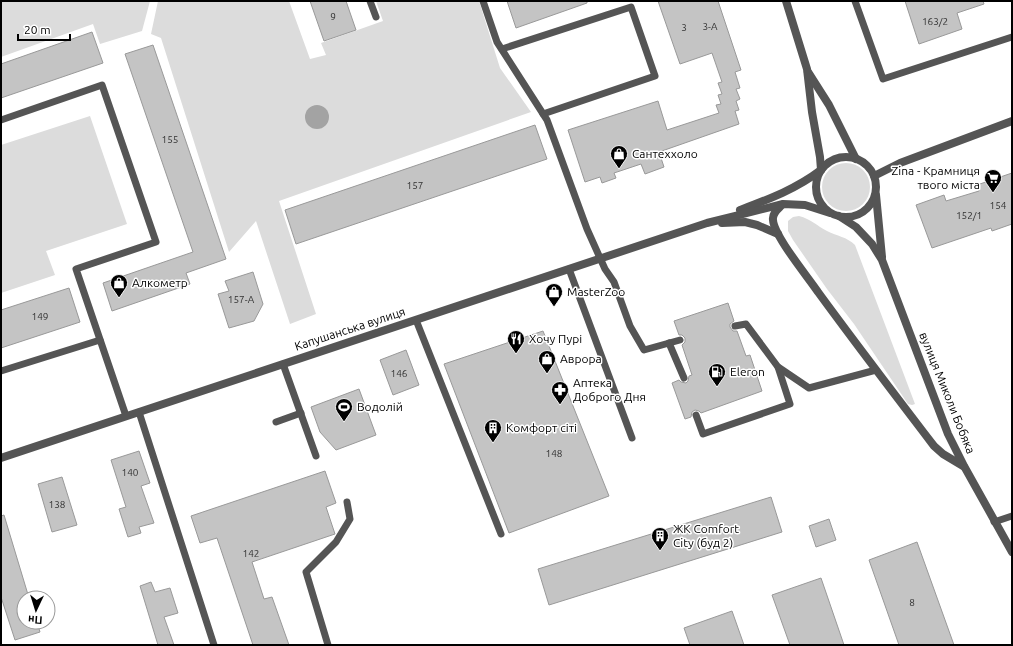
<svg xmlns="http://www.w3.org/2000/svg" width="1013" height="646" font-family="Ubuntu,sans-serif">
  <rect width="100%" height="100%" fill="#fff"/>
  <g fill="#dcdcdc">
    <path d="M1,1H150L142,31L100,44L93,24L1,57Z"/>
    <path d="M158,1H289L310,59L326,55L321,43L383,21L376,1H479L500,68L531,112L279,201L316,314L290,324L256,221L229,252L161,38L151,34Z"/>
    <path d="M90,116L127,224L46,251L55,275L1,293V145Z"/>
    <circle cx="846" cy="187" r="24"/>
    <path d="M799,216C811,219 817,226 827,231C837,236 847,237 855,245L915,404L912,405L908,404L854,324L827,289L793,240L788,231V221L793,217Z"/>
  </g>
  <circle fill="#a3a3a3" cx="317" cy="117" r="12"/>
  <g fill="#c4c4c4" stroke="#999">
    <path d="M310,1H346L356,30L324,41Z"/>
    <path d="M507,1H587V3L516,28Z"/>
    <path d="M658,1H718L741,70L735,72L740,88L736,89L740,99L736,101L739,110L735,111L739,124L659,152L664,167L645,174L641,164L614,173L616,178L602,183L600,177L585,182L568,130L658,101L667,130L719,113L716,105L721,104L718,95L722,94L718,83L722,82L712,53L680,64Z"/>
    <path d="M905,1H983L984,4L957,13L962,29L919,44Z"/>
    <path d="M92,32L103,63L1,98V64Z"/>
    <path d="M153,45L226,259L186,273L190,284L112,311L103,283L193,252L125,54Z"/>
    <path d="M535,125L547,159L296,244L285,210Z"/>
    <path d="M1012,173V224L992,231L991,228L932,248L916,205L944,195L946,201L979,191L977,185Z"/>
    <path d="M253,272L263,304L254,321L229,328L218,294L229,291L225,281Z"/>
    <path d="M69,288L80,322L1,348V310Z"/>
    <path d="M728,303L734,321L730,324V327L733,331H737L746,356L750,355L762,391L701,413L699,411L695,410L692,412L691,417L685,419L672,383L679,380L681,382L686,383L688,381L689,376L692,375L682,345L685,342V338L682,335H679L674,321Z"/>
    <path d="M543,331L609,496L509,533L444,364Z"/>
    <path d="M406,350L419,385L393,395L380,360Z"/>
    <path d="M359,389L376,435L336,450L320,432L311,407Z"/>
    <path d="M139,451L150,483L141,486L154,523L139,527L141,533L128,537L119,509L126,507L111,460Z"/>
    <path d="M325,471L336,503L326,507L335,534L252,562L264,599L272,597L289,645H253L217,538L200,543L191,516Z"/>
    <path d="M62,477L77,525L52,532L38,484Z"/>
    <path d="M771,497L782,532L549,605L538,569Z"/>
    <path d="M4,515L29,598H24V622H37L40,632L15,640L1,597V516Z"/>
    <path d="M829,519L836,540L816,547L809,526Z"/>
    <path d="M917,542L954,645H899L869,560Z"/>
    <path d="M821,578L844,645H790L772,595Z"/>
    <path d="M151,582L155,592L170,588L178,613L164,617L174,645H158L140,586Z"/>
    <path d="M732,611L744,645H690L684,628Z"/>
  </g>
  <g fill="none" stroke-linecap="round" stroke-linejoin="round">
    <g stroke="#555" stroke-width="7">
      <path d="M370,1L376,17"/>
      <path d="M483,1L497,42L547,120L587,229L605,269L614,282L630,326L644,350L680,340"/>
      <path d="M855,1L883,79L1012,37"/>
      <path d="M502,49L631,7L655,76L543,114"/>
      <path d="M1,120L102,85L156,242L76,269L126,416"/>
      <path d="M569,269L632,438"/>
      <path d="M416,320L501,534"/>
      <path d="M735,326L746,324L778,367L809,388L876,370"/>
      <path d="M669,343L684,378"/>
      <path d="M283,364L316,456"/>
      <path d="M1,371L100,340"/>
      <path d="M139,412L214,645"/>
      <path d="M696,415L703,434L790,404L778,367"/>
      <path d="M276,422L301,413"/>
      <path d="M994,522L1012,516"/>
      <path d="M328,645L306,572L336,542L350,519L347,502"/>
    </g>
    <g stroke="#555" stroke-width="8">
      <path d="M786,1L807,69L812,112L820,157L821,170"/>
      <path d="M808,72L829,105L856,159"/>
      <circle cx="846" cy="187" r="30"/>
      <path d="M874,176L900,163L1012,121"/>
      <path d="M876,195L882,257"/>
      <path d="M782,205C778,209 772,213 773,220C774,236 808,277 818,292C856,344 895,395 934,446L943,454L963,466"/>
      <path d="M740,210C769,199 796,189 821,170"/>
      <path d="M839,216L856,227L872,244L882,260L948,434L964,466L1012,552"/>
      <path d="M722,223L745,222L757,225L778,234"/>
      <path d="M1,458L707,223L783,204L805,205L830,213"/>
    </g>
  </g>
  <defs>
    <symbol id="shop-pin" viewBox="-11 -11 22 30"><path d="M0 17L-7.5 6A9.5 9.5 0 1 1 7.5 6Z" fill="#000" stroke="#fff"/><path d="M-5-2.5h2.3a2.7 3.5 0 0 1 5.4 0H5L5.5 6h-11ZM-1.5-2.5h3a1.5 2.3 0 0 0-3 0Z" fill="#fff"/></symbol>
    <symbol id="supermarket-pin" viewBox="-11 -11 22 30"><path d="M0 17L-7.5 6A9.5 9.5 0 1 1 7.5 6Z" fill="#000" stroke="#fff"/><path d="M-6-5.5h2.5l.6 2H6L4.5 2H-2.5L-4.4-4H-6ZM-1.5 3.2a1.3 1.3 0 1 0 .1 0ZM3 3.2a1.3 1.3 0 1 0 .1 0Z" fill="#fff"/></symbol>
    <symbol id="restaurant-pin" viewBox="-11 -11 22 30"><path d="M0 17L-7.5 6A9.5 9.5 0 1 1 7.5 6Z" fill="#000" stroke="#fff"/><path d="M-5-6h1v4h1v-4h1v4h1v-4h1v5L-1.5 .5V6h-2V.5L-5-1ZM5-6V6H3V1.5H1.5Q1.5-4 5-6Z" fill="#fff"/></symbol>
    <symbol id="fuel-pin" viewBox="-11 -11 22 30"><path d="M0 17L-7.5 6A9.5 9.5 0 1 1 7.5 6Z" fill="#000" stroke="#fff"/><path d="M-5.5-6h7V0h2V4h1.3V-2.5L3-4.5l.8-.8L6-3V5H2.5V1h-1V6h-7ZM-4.2-4.7v3.2H.2V-4.7Z" fill="#fff"/></symbol>
    <symbol id="pharmacy-pin" viewBox="-11 -11 22 30"><path d="M0 17L-7.5 6A9.5 9.5 0 1 1 7.5 6Z" fill="#000" stroke="#fff"/><path d="M-2-6h4v4h4v4h-4v4h-4v-4h-4v-4h4Z" fill="#fff"/></symbol>
    <symbol id="stadium-pin" viewBox="-11 -11 22 30"><path d="M0 17L-7.5 6A9.5 9.5 0 1 1 7.5 6Z" fill="#000" stroke="#fff"/><path d="M0-5a6.5 5 0 1 0 0 10a6.5 5 0 1 0 0-10ZM-3.5-1.8h7v3.6h-7Z" fill="#fff"/></symbol>
    <symbol id="building-pin" viewBox="-11 -11 22 30"><path d="M0 17L-7.5 6A9.5 9.5 0 1 1 7.5 6Z" fill="#000" stroke="#fff"/><path d="M-4-6H4V6H1V3H-1V6H-4ZM-2.5-4.3h1.7v1.8h-1.7ZM.8-4.3h1.7v1.8H.8ZM-2.5-1h1.7V.8h-1.7ZM.8-1h1.7V.8H.8Z" fill="#fff"/></symbol>
  </defs>
  <g fill-rule="evenodd">
    <use href="#shop-pin" x="609" y="144" width="20" height="27"/>
    <use href="#supermarket-pin" x="983" y="168" width="20" height="27"/>
    <use href="#shop-pin" x="109" y="273" width="20" height="27"/>
    <use href="#shop-pin" x="544" y="282" width="20" height="27"/>
    <use href="#restaurant-pin" x="506" y="329" width="20" height="27"/>
    <use href="#shop-pin" x="537" y="349" width="20" height="27"/>
    <use href="#fuel-pin" x="707" y="362" width="20" height="27"/>
    <use href="#pharmacy-pin" x="550" y="380" width="20" height="27"/>
    <use href="#stadium-pin" x="334" y="397" width="20" height="27"/>
    <use href="#building-pin" x="483" y="418" width="20" height="27"/>
    <use href="#building-pin" x="650" y="526" width="20" height="27"/>
  </g>
  <g text-anchor="middle" stroke-width="3" stroke-linejoin="round" paint-order="stroke">
    <g font-size="10" fill="#313131">
      <text x="333" y="20">9</text>
      <text x="935" y="25">163/2</text>
      <text x="710" y="30">3-А</text>
      <text x="684" y="31">3</text>
      <text x="170" y="143">155</text>
      <text x="415" y="189">157</text>
      <text x="998" y="209">154</text>
      <text x="969" y="219">152/1</text>
      <text x="241" y="303">157-А</text>
      <text x="40" y="320">149</text>
      <text x="399" y="377">146</text>
      <text x="554" y="457">148</text>
      <text x="130" y="476">140</text>
      <text x="57" y="508">138</text>
      <text x="251" y="557">142</text>
      <text x="912" y="606">8</text>
    </g>
    <g font-size="12" fill="#000" stroke="#fff" text-anchor="start">
      <text x="632" y="158">Сантеххоло</text>
      <text x="980" y="175" text-anchor="end">Zina - Крамниця<tspan x="980" dy="14">твого міста</tspan></text>
      <text x="132" y="287">Алкометр</text>
      <text x="567" y="296">MasterZoo</text>
      <text x="529" y="343">Хочу Пурі</text>
      <text x="560" y="363">Аврора</text>
      <text x="730" y="376">Eleron</text>
      <text x="573" y="387">Аптека<tspan x="573" dy="14">Доброго Дня</tspan></text>
      <text x="357" y="411">Водолій</text>
      <text x="506" y="432">Комфорт сіті</text>
      <text x="673" y="533">ЖК Comfort<tspan x="673" dy="14">City (буд 2)</tspan></text>
    </g>
    <g font-size="12" fill="#000" stroke="#fff">
      <text transform="translate(350 329) rotate(-18)" y="4">Капушанська вулиця</text>
      <text transform="translate(947 393) rotate(68)" y="4">вулиця Миколи Бобяка</text>
    </g>
  </g>
  <rect width="1013" height="646" fill="none" stroke="#000000" stroke-width="4"/>
  <g transform="translate(36 610) rotate(184)"><circle r="19" fill="#ffffff" stroke="#999999"/>
  <path d="M0-3L7 15L0 10L-7 15Z" fill="#000000"/>
  <text y="-6" font-size="11" font-weight="bold" text-anchor="middle" fill="#000000">Пн</text>
  </g>
  <path d="M18 34v6h52v-6" fill="none" stroke="#000000" stroke-width="2"/>
  <text x="24" y="34" font-size="12" fill="#000000" stroke="#ffffff" stroke-width="3" paint-order="stroke">20 m</text>
</svg>
